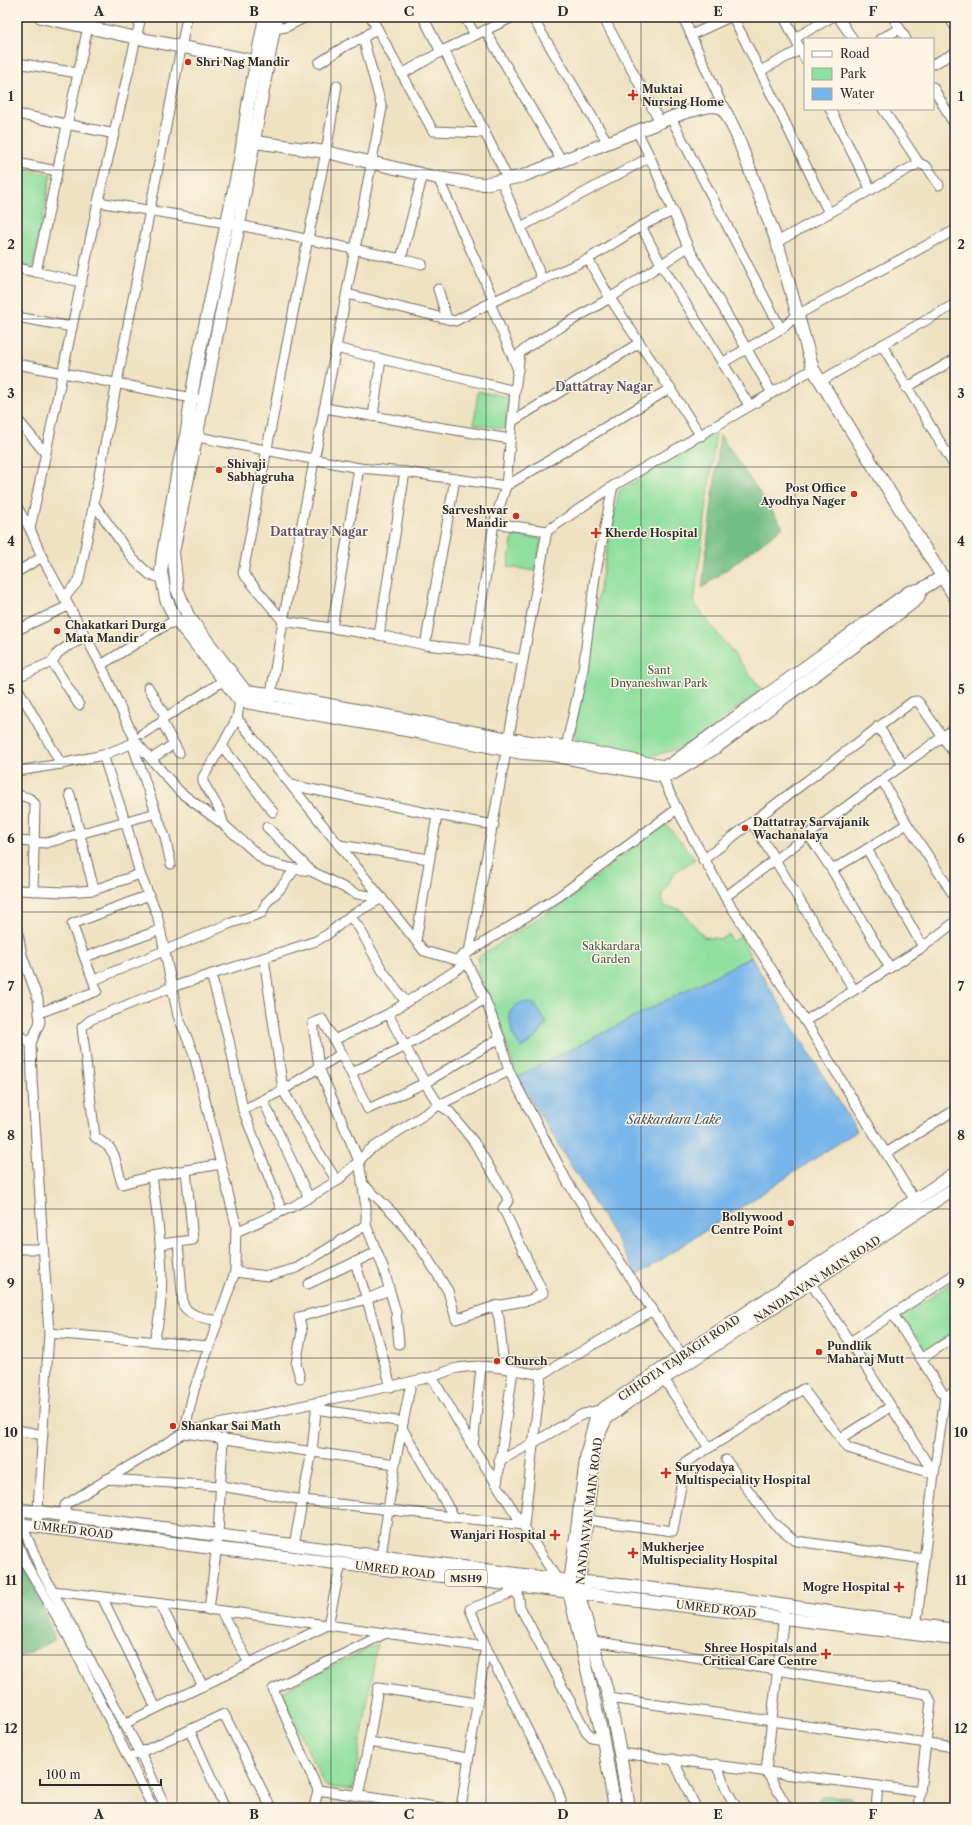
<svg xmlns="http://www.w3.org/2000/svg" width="972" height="1825" font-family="'Libre Caslon Text',serif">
  <rect width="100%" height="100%" fill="#fcf5e5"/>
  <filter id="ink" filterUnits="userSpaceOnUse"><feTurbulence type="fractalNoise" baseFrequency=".025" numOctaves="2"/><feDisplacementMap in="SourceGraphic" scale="8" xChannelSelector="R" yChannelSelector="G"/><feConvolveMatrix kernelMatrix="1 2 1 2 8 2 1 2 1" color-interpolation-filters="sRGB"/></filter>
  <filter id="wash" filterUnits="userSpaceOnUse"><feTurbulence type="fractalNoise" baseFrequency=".012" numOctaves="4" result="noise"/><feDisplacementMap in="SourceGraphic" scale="16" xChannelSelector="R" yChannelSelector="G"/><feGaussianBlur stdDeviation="0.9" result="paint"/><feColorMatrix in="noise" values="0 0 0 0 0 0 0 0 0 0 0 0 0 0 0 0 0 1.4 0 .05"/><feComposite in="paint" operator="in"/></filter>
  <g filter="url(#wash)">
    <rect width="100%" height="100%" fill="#efe2c2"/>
    <g fill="#8fdf9f" stroke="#5d8565">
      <path d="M17,168L51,174L33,267L17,264Z"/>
      <path d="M478,391L509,397L505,429L474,424Z"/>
      <path d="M716,432L694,603L762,690L689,745L667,752L647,757L590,747L578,743L574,734L601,581L619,491Z"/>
      <path d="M513,535L541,539L536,571L508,567Z"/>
      <path d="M664,822L695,859L674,873L662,895L664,907L680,909L704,937L721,939L729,935L732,942L741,936L751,957L517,1077L501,1027L478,972V957L574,895Z"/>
      <path d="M955,1281V1332L925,1351L901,1317Z"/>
      <path d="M377,1644L353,1790L327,1787L324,1784L280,1692Z"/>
      <path d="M821,1796L851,1797L860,1808H814Z"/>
    </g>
    <g fill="#73be86" stroke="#4f7458">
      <path d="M720,435L783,527L702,588Z"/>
      <path d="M17,1539L55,1640L17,1658Z"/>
    </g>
    <g fill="#77b5ea" stroke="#51708a">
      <path d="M751,957L857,1131L638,1275L517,1077Z"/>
      <path d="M523,1002L534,1004L547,1023L536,1038L521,1048L512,1033L509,1013L515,1006Z"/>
    </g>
  </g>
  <g filter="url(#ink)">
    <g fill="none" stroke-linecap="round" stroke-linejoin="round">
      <defs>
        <g id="minor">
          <path d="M371,17L377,28"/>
          <path d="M423,17L441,52"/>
          <path d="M465,17L475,35"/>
          <path d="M532,17L608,143"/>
          <path d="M603,17L660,122"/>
          <path d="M683,17L723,107"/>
          <path d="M733,17L760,71"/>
          <path d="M784,17L805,59"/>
          <path d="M838,17L853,39"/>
          <path d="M893,17L906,39"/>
          <path d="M949,17L955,27"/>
          <path d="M274,29L286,27L306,17"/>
          <path d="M485,30L562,161"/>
          <path d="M691,35L730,17"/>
          <path d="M363,38L377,28L402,74L444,50L508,179"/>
          <path d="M795,38L832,17"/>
          <path d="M880,39L900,29"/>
          <path d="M444,50L513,17"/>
          <path d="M800,50L760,71L829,213"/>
          <path d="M17,63L78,73"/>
          <path d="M319,63L347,45L363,38L382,108L336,348"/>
          <path d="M933,64L955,53"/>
          <path d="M402,74L433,131L485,133"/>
          <path d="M933,87L955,126"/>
          <path d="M830,109L871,190"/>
          <path d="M17,114L115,134"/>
          <path d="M671,118L781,329"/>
          <path d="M637,131L650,157L688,247L772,393"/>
          <path d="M17,163L57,171"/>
          <path d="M919,163L927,167L939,185"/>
          <path d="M438,178L494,301"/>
          <path d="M501,180L542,279"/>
          <path d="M98,202L239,225L401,259L423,174"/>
          <path d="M641,226L673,211"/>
          <path d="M521,227L650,157"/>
          <path d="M777,242L919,163L883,109"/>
          <path d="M401,259L422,264"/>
          <path d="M588,259L610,298L701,436"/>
          <path d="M17,268L36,272L90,17"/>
          <path d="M36,272L81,282"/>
          <path d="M438,289L447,319"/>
          <path d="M347,294L455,321L494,301L588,259L641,226L661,264L749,405"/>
          <path d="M490,303L518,370"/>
          <path d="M17,317L72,327"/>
          <path d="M882,345L955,304"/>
          <path d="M722,363L784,327L797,315L955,230"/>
          <path d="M17,364L197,399"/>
          <path d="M821,381L882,345L955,467"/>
          <path d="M906,388L955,359"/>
          <path d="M515,391L336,348L283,621L379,635L425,645L474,650L523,660L469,952L558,897L677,809"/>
          <path d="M324,408L510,439"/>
          <path d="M373,416L381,359"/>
          <path d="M17,419L46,454"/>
          <path d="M513,421L639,343"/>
          <path d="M198,437L359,468L405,472L506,486L671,388"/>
          <path d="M94,504L133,559L150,575L162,578"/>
          <path d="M17,507L30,529"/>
          <path d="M494,523L506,486L515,391L520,353L529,346L610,298L688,247"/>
          <path d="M17,572L42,557"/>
          <path d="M64,598L79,580L187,17"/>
          <path d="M332,628L359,468"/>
          <path d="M17,630L68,606"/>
          <path d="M379,635L405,472"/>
          <path d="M425,645L455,479"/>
          <path d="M474,650L494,523L547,531"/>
          <path d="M523,660L547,531L613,486L813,369"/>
          <path d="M52,662L79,705"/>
          <path d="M101,665L42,557L30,529L98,202L141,17"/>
          <path d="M17,677L52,662L58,653L66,647L85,638"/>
          <path d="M17,687L61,764L103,755"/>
          <path d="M148,687L166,717"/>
          <path d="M243,696L240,701L237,718L424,951L456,960L468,953"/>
          <path d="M270,700L283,621L243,573L299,282L326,152L337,86"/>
          <path d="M878,726L903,765"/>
          <path d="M142,734L162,722"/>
          <path d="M136,742L180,792L224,825L266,862L295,869L311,871L357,894L382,898L350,916L328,934L316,941L172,987L157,914L140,874"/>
          <path d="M174,744L179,753"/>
          <path d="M222,746L273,812"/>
          <path d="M566,747L583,670L595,577L613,486"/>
          <path d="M151,759L174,744L162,722L163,719L223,681"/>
          <path d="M661,770L662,776L677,809L725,897L805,1021L917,1204"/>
          <path d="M17,771L61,764"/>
          <path d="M882,780L907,824L955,897"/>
          <path d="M291,785L437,815L416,941"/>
          <path d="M70,794L94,890"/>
          <path d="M17,795C25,797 31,797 35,804L33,891"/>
          <path d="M156,813L165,837L171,864"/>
          <path d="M437,815L494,825"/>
          <path d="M752,822L912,702L917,701L920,704L955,755"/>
          <path d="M907,824L867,849L923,947"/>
          <path d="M224,825L219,809L203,782V777L222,746L237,718"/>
          <path d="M267,827L311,871"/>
          <path d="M808,834L832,870L867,849"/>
          <path d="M17,841L46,843L156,813L132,743"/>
          <path d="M339,845L429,859"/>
          <path d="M703,860L752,822L854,990"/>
          <path d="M832,870L890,968"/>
          <path d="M17,890L65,892L94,890L140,874L127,827L103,755L136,742L101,665L166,625L180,620"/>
          <path d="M725,897L882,780L955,728"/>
          <path d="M350,916L360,929L382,970L406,1002"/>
          <path d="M17,928L22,955L38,999L39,1013L40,1022L31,1043L32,1079L49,1333L37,1525"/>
          <path d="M463,955L485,999L500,1038L509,1071L568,1183L686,1361"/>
          <path d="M85,957L160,930"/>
          <path d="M264,958L283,1090L316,1148L337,1181"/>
          <path d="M467,963L388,1014L425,1083L439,1105L449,1111L474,1142L506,1195L508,1201L503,1208L543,1293L530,1300L495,1306L499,1318L504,1368"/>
          <path d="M211,974L229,1040L243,1110L282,1211"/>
          <path d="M94,980L231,923L262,913L266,903L279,890L295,869"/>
          <path d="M39,1013L97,991L72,924L149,895"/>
          <path d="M388,1014L334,1040L351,1073L406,1046L485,999"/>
          <path d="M805,1021L923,947L955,922"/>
          <path d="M17,1034L31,1043"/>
          <path d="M351,1073L368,1109L425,1083L500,1038"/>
          <path d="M263,1100L309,1198"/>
          <path d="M243,1110L283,1090L341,1054"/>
          <path d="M886,1153L955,1110"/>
          <path d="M152,1176L221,1164"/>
          <path d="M362,1183L396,1216L421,1248L448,1291L456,1319L495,1306"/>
          <path d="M366,1225L383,1267L396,1312L399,1344"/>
          <path d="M236,1232L294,1206L337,1181L359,1161L319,1068L313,1023L322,1019L334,1040"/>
          <path d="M178,1242L183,1305C191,1317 204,1318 218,1321"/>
          <path d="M161,1244L193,1240L186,1170"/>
          <path d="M17,1249H43"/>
          <path d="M377,1252L355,1262L368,1303L391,1387"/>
          <path d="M808,1279L850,1342"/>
          <path d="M308,1284L355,1262"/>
          <path d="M893,1314L945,1397"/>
          <path d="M49,1333L209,1346"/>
          <path d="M154,1341C169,1288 159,1230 152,1176L122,1184L114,1155L109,1147L95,1137L82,1027L92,1019L172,987L178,1016L194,1055L236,1225L235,1272"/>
          <path d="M921,1359L955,1337"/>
          <path d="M432,1377C440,1374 449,1370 458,1368C485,1363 515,1370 541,1375"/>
          <path d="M300,1378L296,1364L302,1331L299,1317L367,1299L389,1290"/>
          <path d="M664,1379L709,1448"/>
          <path d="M411,1383L402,1428L454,1517"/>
          <path d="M316,1409L403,1422"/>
          <path d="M402,1428L395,1464L184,1433L194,1390L235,1272L268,1276L297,1268L366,1225V1207L359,1161L368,1151L439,1105L509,1071"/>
          <path d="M17,1430L43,1435"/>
          <path d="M841,1438L890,1407"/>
          <path d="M473,1447L557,1579L556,1584"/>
          <path d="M726,1460L772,1522L796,1541L924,1559"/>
          <path d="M499,1461L533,1443L583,1414L603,1409"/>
          <path d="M106,1479L221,1486L303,1500L524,1525L541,1375L653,1310"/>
          <path d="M497,1484L513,1370"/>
          <path d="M20,1510L22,1525L41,1570L140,1752L166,1808"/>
          <path d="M587,1520L673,1531L685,1463L803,1389L848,1448L934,1474L945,1397L955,1391"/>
          <path d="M62,1529L65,1516V1505L187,1431L432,1377L473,1447L481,1367"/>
          <path d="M17,1542L26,1564L68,1636L153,1808"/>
          <path d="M294,1545L312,1451L317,1402"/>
          <path d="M381,1556L395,1464"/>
          <path d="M517,1585L520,1607L586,1731L592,1737L603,1739"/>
          <path d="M53,1591L240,1613L486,1647L470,1609L516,1591"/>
          <path d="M102,1597L156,1708"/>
          <path d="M160,1604L203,1686"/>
          <path d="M209,1610L218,1535L223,1438"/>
          <path d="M221,1611L249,1663"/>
          <path d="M784,1613L766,1771L788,1808"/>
          <path d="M916,1629L934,1474L850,1342L955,1274"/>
          <path d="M386,1633L273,1689L318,1790L443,1808"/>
          <path d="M593,1641L927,1694L931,1702L918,1808"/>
          <path d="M486,1647L558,1791L561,1801L557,1808"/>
          <path d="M609,1698L955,1747"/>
          <path d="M124,1724L328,1625L341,1563"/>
          <path d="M190,1731L225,1808"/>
          <path d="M369,1742L378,1688L477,1703"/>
          <path d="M620,1753L878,1786"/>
          <path d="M135,1755L224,1714L271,1808"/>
          <path d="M673,1759L696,1808"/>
          <path d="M716,1764L728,1793L737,1808"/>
          <path d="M358,1796L369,1742L468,1758"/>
          <path d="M314,1808L318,1790"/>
          <path d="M461,1808L486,1647"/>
          <path d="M876,1808L878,1786L920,1792"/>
        </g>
        <g id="major">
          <path d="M41,17L137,38L264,63"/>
          <path d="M265,17L248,105L240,161L198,359L191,398L187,431L179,464L163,554L161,572L166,599L176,621L188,634L240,701L429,734L522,753L552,755L662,776L674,773L715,748L890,620L917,599L922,589"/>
          <path d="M276,17L239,225L173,552L177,589L188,616L245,691L271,694L509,739L566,747L661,766L670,765L909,592L922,589L943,576"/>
          <path d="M248,141L326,152L438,178L469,183L484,184L523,176L683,113L710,106L723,107L736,133L777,242L813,369L955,597"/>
          <path d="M597,1438L606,1419L628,1402L955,1188"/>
          <path d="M594,1456L578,1593L609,1698L620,1753L629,1808"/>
          <path d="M17,1509L570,1581L611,1584L739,1599L955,1630"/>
          <path d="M17,1524L955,1639"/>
          <path d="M615,1808L603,1739L569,1591L587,1452L596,1417L603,1409L610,1404L955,1173"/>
        </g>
      </defs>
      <use href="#minor" stroke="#706b60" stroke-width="11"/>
      <use href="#major" stroke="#706b60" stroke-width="14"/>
      <use href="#minor" stroke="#fff" stroke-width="9"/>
      <use href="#major" stroke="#fff" stroke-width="12"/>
    </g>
  </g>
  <path fill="none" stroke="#2b2b2b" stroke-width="1" stroke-opacity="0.55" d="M177,17V1808M331,17V1808M486,17V1808M641,17V1808M795,17V1808M17,170H955M17,319H955M17,467H955M17,616H955M17,764H955M17,912H955M17,1061H955M17,1209H955M17,1358H955M17,1506H955M17,1655H955"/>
  <g fill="#c8321e" stroke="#fcf5e5" stroke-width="1.5">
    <circle cx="188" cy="62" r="4"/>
    <path d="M631 89h4v4h4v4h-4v4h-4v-4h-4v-4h4z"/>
    <circle cx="219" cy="470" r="4"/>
    <circle cx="854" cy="494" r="4"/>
    <circle cx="516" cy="516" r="4"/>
    <path d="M594 527h4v4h4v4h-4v4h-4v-4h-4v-4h4z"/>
    <circle cx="57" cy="631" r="4"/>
    <circle cx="745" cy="828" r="4"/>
    <circle cx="791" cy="1223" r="4"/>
    <circle cx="819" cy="1352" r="4"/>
    <circle cx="497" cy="1361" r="4"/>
    <circle cx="173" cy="1426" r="4"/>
    <path d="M664 1467h4v4h4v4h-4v4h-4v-4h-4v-4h4z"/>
    <path d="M553 1529h4v4h4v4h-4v4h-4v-4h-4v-4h4z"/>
    <path d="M631 1547h4v4h4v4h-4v4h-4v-4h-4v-4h4z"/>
    <path d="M897 1581h4v4h4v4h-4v4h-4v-4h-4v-4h4z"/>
    <path d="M824 1648h4v4h4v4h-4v4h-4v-4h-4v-4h4z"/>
  </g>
  <g text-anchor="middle" stroke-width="3" stroke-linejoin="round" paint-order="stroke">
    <rect fill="#fcf5e5" stroke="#6a6863" stroke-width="1" x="445" y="1570" width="42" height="16" rx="3"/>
    <g font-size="10" font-weight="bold" fill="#2b2b2b">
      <text x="466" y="1582">MSH9</text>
    </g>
    <g font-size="11" font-weight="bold" fill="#2b2b2b" stroke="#fcf5e5" text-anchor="start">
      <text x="196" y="66">Shri Nag Mandir</text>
      <text x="642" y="93">Muktai<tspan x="642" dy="13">Nursing Home</tspan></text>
      <text x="227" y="468">Shivaji<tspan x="227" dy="13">Sabhagruha</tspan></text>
      <text x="846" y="492" text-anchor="end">Post Office<tspan x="846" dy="13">Ayodhya Nager</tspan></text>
      <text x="508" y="514" text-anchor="end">Sarveshwar<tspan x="508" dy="13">Mandir</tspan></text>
      <text x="605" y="537">Kherde Hospital</text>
      <text x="65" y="629">Chakatkari Durga<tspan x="65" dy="13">Mata Mandir</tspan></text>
      <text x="753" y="826">Dattatray Sarvajanik<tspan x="753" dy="13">Wachanalaya</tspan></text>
      <text x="783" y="1221" text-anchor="end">Bollywood<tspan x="783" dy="13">Centre Point</tspan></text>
      <text x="827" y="1350">Pundlik<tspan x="827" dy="13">Maharaj Mutt</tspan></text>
      <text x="505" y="1365">Church</text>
      <text x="181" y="1430">Shankar Sai Math</text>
      <text x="675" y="1471">Suryodaya<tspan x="675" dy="13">Multispeciality Hospital</tspan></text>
      <text x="546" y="1539" text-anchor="end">Wanjari Hospital</text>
      <text x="642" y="1551">Mukherjee<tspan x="642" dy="13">Multispeciality Hospital</tspan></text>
      <text x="890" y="1591" text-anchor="end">Mogre Hospital</text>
      <text x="817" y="1652" text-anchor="end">Shree Hospitals and<tspan x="817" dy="13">Critical Care Centre</tspan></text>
    </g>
    <g font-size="11" fill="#445848" stroke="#fcf5e5">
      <text x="659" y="674">Sant<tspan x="659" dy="13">Dnyaneshwar Park</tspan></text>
      <text x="611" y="950">Sakkardara<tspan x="611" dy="13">Garden</tspan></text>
    </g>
    <g font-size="11" fill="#2b2b2b" stroke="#fcf5e5">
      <text transform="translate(817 1279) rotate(-33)" y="4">NANDANVAN MAIN ROAD</text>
      <text transform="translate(679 1358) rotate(-34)" y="4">CHHOTA TAJBAGH ROAD</text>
      <text transform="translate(589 1511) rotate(-83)" y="4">NANDANVAN MAIN ROAD</text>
      <text transform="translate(73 1530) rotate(7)" y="4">UMRED ROAD</text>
      <text transform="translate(395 1570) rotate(7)" y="4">UMRED ROAD</text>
      <text transform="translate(716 1609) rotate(7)" y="4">UMRED ROAD</text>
    </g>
    <g font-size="12" font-weight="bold" fill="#5c586b" stroke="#fcf5e5">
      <text x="604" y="391">Dattatray Nagar</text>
      <text x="319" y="536">Dattatray Nagar</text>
    </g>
    <g font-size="12" font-style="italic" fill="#425464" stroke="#fcf5e5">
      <text x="674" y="1124">Sakkardara Lake</text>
    </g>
  </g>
  <rect width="972" height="1825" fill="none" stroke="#fcf5e5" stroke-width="44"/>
  <rect x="804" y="38" width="130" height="72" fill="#fcf5e5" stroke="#a8a49b"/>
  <rect x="812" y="51" width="20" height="6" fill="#ffffff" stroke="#a8a49b"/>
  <text x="840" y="58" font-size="12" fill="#2b2b2b">Road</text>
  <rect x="812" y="68" width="20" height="12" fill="#8fdf9f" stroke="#a8a49b"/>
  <text x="840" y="78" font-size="12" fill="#2b2b2b">Park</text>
  <rect x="812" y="88" width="20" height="12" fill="#77b5ea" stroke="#a8a49b"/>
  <text x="840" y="98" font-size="12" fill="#2b2b2b">Water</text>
  <path d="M40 1779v6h121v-6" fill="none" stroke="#2b2b2b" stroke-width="2"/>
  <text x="46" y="1779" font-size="12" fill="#2b2b2b" stroke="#fcf5e5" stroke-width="3" paint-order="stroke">100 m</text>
  <rect x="22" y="22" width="928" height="1781" fill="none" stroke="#2b2b2b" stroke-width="1.5"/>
  <g font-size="13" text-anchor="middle" font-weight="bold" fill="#2b2b2b">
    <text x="99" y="16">A</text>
    <text x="254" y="16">B</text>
    <text x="409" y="16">C</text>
    <text x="563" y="16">D</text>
    <text x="718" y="16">E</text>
    <text x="873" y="16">F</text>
    <text x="11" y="101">1</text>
    <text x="961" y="101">1</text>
    <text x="11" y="249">2</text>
    <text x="961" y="249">2</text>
    <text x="11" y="398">3</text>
    <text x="961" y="398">3</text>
    <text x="11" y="546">4</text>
    <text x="961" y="546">4</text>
    <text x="11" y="694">5</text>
    <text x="961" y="694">5</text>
    <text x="11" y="843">6</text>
    <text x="961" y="843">6</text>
    <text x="11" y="991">7</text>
    <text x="961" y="991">7</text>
    <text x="11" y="1140">8</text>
    <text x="961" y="1140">8</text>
    <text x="11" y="1288">9</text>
    <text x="961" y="1288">9</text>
    <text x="11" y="1437">10</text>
    <text x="961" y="1437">10</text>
    <text x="11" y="1585">11</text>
    <text x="961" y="1585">11</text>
    <text x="11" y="1733">12</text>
    <text x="961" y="1733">12</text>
    <text x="99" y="1819">A</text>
    <text x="254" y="1819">B</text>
    <text x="409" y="1819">C</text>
    <text x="563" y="1819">D</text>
    <text x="718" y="1819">E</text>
    <text x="873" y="1819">F</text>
  </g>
</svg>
